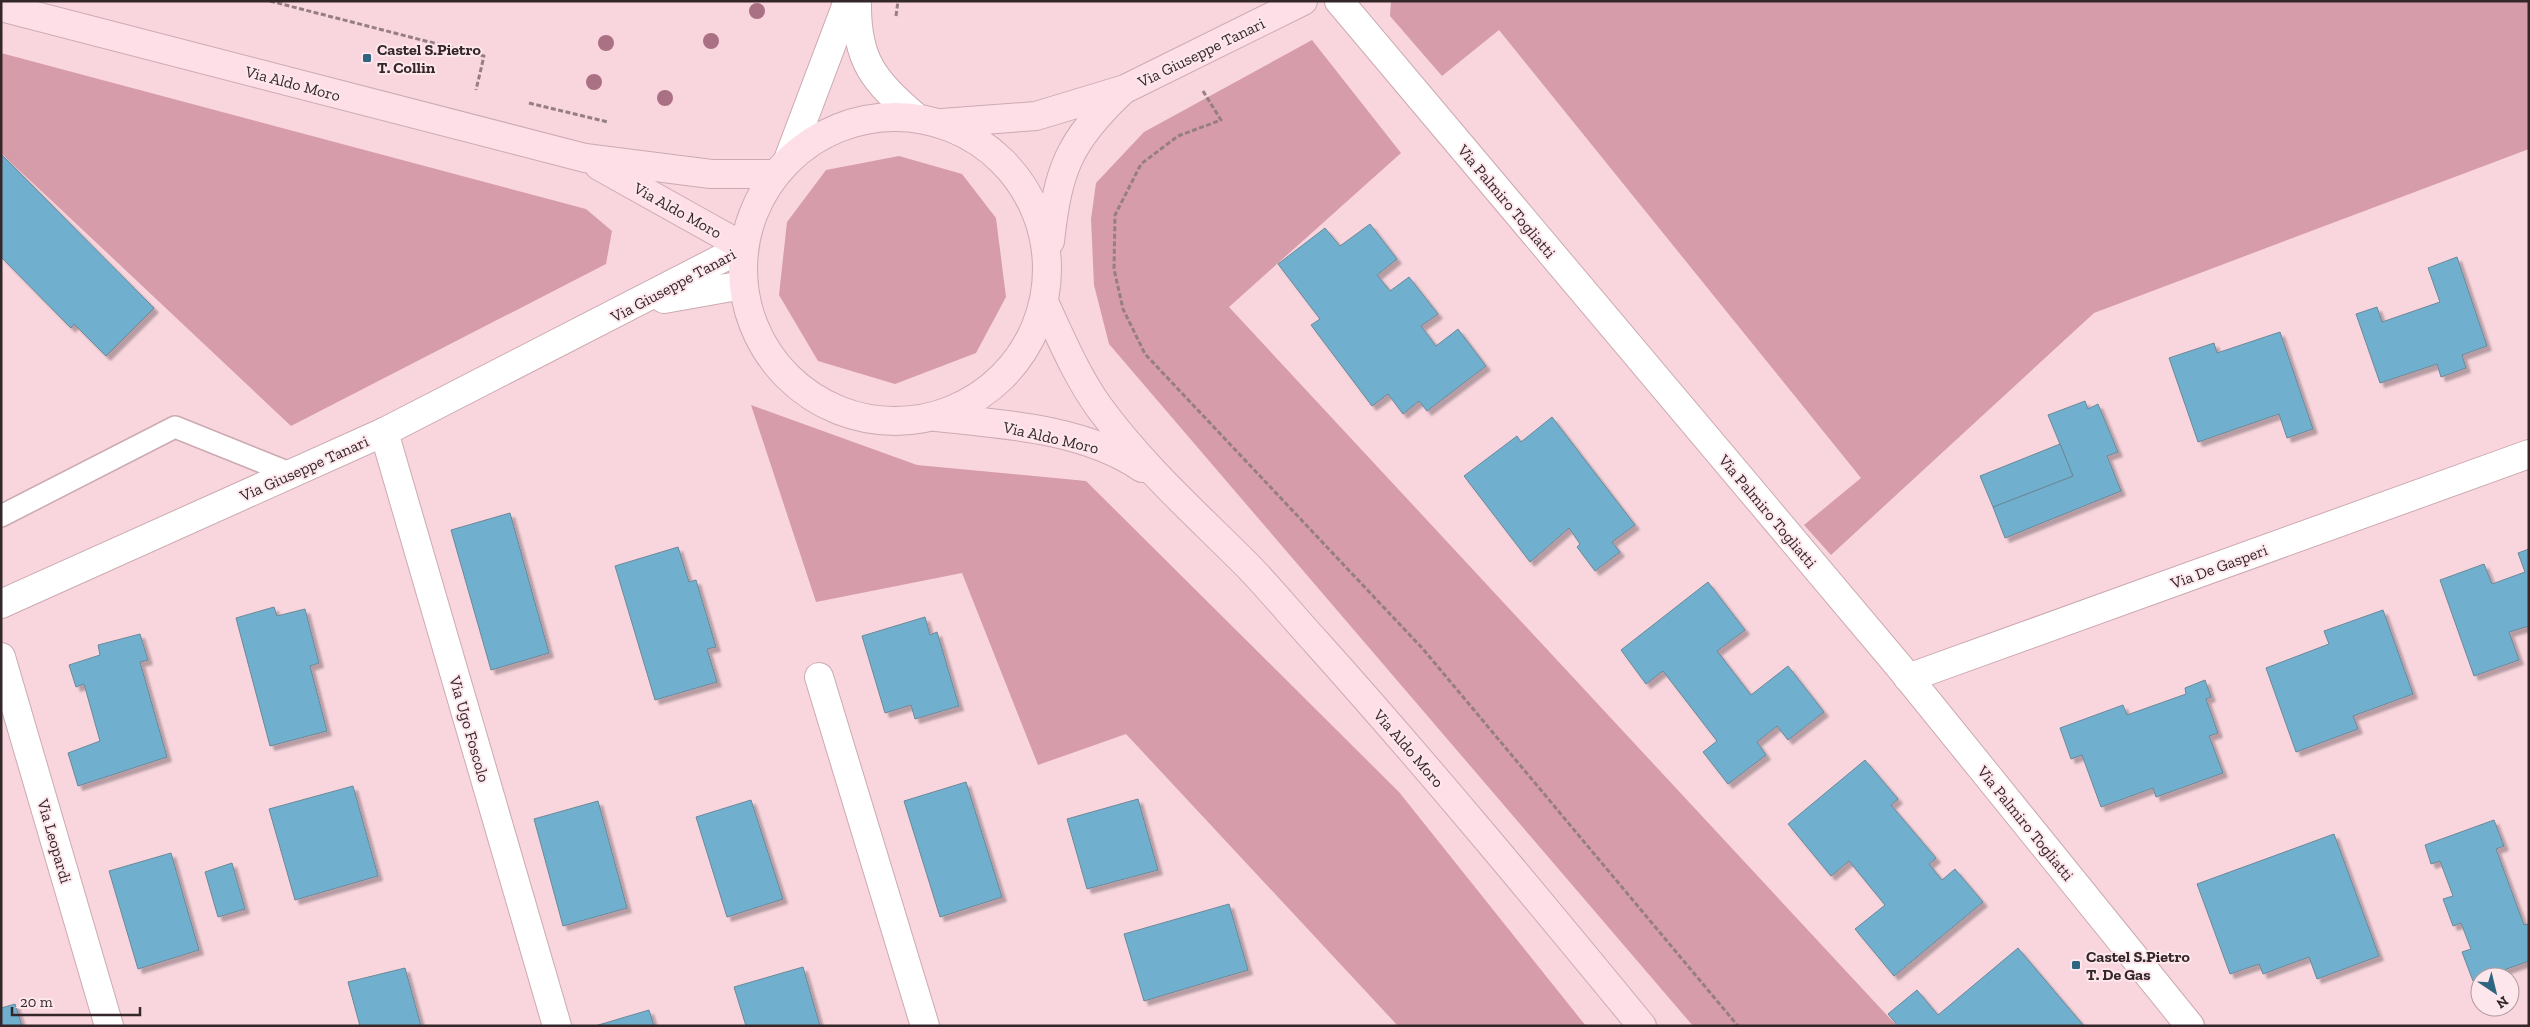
<svg xmlns="http://www.w3.org/2000/svg" width="2530" height="1027" font-family="'Zilla Slab',serif">
  <defs>
    <filter id="shadow"><feDropShadow dx="4.5" dy="4.5" stdDeviation="1" flood-color="#0004"/></filter>
  </defs>
  <rect width="100%" height="100%" fill="#f9d6de"/>
  <g fill="#d69caa">
    <path d="M1391,1H2529V149L2094,313L1831,555L1804,525L1861,478L1499,30L1442,76L1390,16Z"/>
    <path d="M1312,40L1401,153L1229,307L1897,1026H1693L1109,344L1094,285L1091,219L1096,183L1144,132Z"/>
    <path d="M1,53L586,209L612,231L606,264L291,426L1,153Z"/>
    <path d="M899,156L962,174L996,218L1006,297L976,353L895,384L818,361L779,295L787,222L826,170Z"/>
    <path d="M751,405L917,465L1086,481L1399,792L1586,1026H1398L1126,734L1038,765L962,573L816,602Z"/>
  </g>
  <g fill="#71afcf" stroke="#6b8898" filter="url(#shadow)">
    <path d="M1,154L154,308L106,356L74,324L71,328L1,257Z"/>
    <path d="M1370,224L1397,259L1377,275L1390,291L1409,277L1438,314L1421,326L1436,346L1458,329L1486,366L1427,411L1419,401L1403,414L1388,394L1372,406L1311,325L1320,319L1278,264L1325,228L1340,246Z"/>
    <path d="M2457,257L2487,346L2462,355L2466,368L2441,377L2437,364L2380,383L2356,314L2377,307L2382,322L2440,302L2428,268Z"/>
    <path d="M2280,332L2313,429L2287,438L2279,414L2198,442L2169,358L2214,343L2217,353Z"/>
    <path d="M2085,401L2088,409L2098,404L2118,452L2107,456L2121,491L2005,538L1993,507L2073,476L2048,415Z"/>
    <path d="M1552,417L1635,525L1612,542L1620,552L1595,571L1577,547L1580,544L1569,528L1530,562L1464,476L1517,436L1521,442Z"/>
    <path d="M2060,444L2073,476L1993,507L1980,476Z"/>
    <path d="M510,513L549,653L491,670L451,530Z"/>
    <path d="M678,547L689,582L696,580L716,647L707,649L717,682L655,700L615,566Z"/>
    <path d="M2529,549V626L2509,632L2519,660L2474,676L2440,580L2484,564L2492,584L2525,572L2518,553Z"/>
    <path d="M1708,582L1745,630L1717,651L1751,695L1788,666L1824,712L1788,740L1777,726L1757,742L1766,755L1728,784L1703,752L1717,741L1663,671L1646,684L1621,650Z"/>
    <path d="M274,607L277,616L305,609L319,663L310,666L327,731L270,746L236,618Z"/>
    <path d="M2383,610L2413,694L2353,716L2358,729L2296,752L2266,668L2329,644L2324,631Z"/>
    <path d="M925,617L930,635L937,632L959,706L915,719L911,705L885,713L862,636Z"/>
    <path d="M140,634L148,660L140,662L167,757L78,786L68,753L100,741L84,684L76,687L69,665L100,655L98,645Z"/>
    <path d="M2205,680L2211,697L2206,699L2218,733L2209,736L2223,773L2156,797L2153,788L2101,807L2082,755L2071,759L2060,728L2123,705L2127,715L2186,694L2185,688Z"/>
    <path d="M1865,760L1898,799L1891,805L1936,858L1929,864L1942,880L1955,869L1983,902L1894,976L1855,929L1885,905L1849,861L1831,876L1788,824Z"/>
    <path d="M966,782L1002,897L940,917L904,801Z"/>
    <path d="M353,786L378,876L295,900L269,809Z"/>
    <path d="M1138,799L1158,870L1087,889L1067,819Z"/>
    <path d="M751,800L783,899L727,917L696,817Z"/>
    <path d="M598,801L627,908L563,926L534,819Z"/>
    <path d="M2494,820L2504,846L2496,849L2524,925L2529,924V961L2473,981L2462,952L2471,949L2461,923L2453,926L2443,899L2453,896L2440,861L2431,864L2425,845Z"/>
    <path d="M2334,834L2379,956L2317,979L2309,957L2263,974L2259,964L2230,974L2197,884Z"/>
    <path d="M171,853L199,950L138,969L109,871Z"/>
    <path d="M232,863L245,909L218,917L205,872Z"/>
    <path d="M1229,904L1248,970L1144,1001L1124,934Z"/>
    <path d="M2018,948L2084,1026H1898L1888,1014L1917,990L1938,1015Z"/>
    <path d="M803,967L820,1026H746L734,987Z"/>
    <path d="M405,968L421,1026H360L348,982Z"/>
    <path d="M15,1004L22,1026H1V1008Z"/>
    <path d="M649,1010L654,1026H595Z"/>
  </g>
  <g fill="none" stroke-linecap="round" stroke-linejoin="round">
    <defs>
      <path id="lane" d="M1,516L175,427L292,474"/>
      <g id="street">
        <path d="M857,1C856,61 873,80 917,118"/>
        <path d="M1339,1L1898,665L2190,1026"/>
        <path d="M788,160L848,1"/>
        <path d="M664,299L743,285"/>
        <path d="M384,432L557,1026"/>
        <path d="M1,604L384,432L744,247"/>
        <path d="M1,657L109,1026"/>
        <path d="M819,677L925,1026"/>
        <path d="M1908,678L2529,454"/>
      </g>
      <g id="secondary">
        <path d="M1,7L585,158L711,174H776"/>
        <circle cx="895" cy="269" r="152"/>
        <path d="M942,123L1036,116L1125,89L1303,1"/>
        <path d="M599,166L744,247"/>
        <path d="M1050,241C1058,169 1069,141 1122,91"/>
        <path d="M1044,302C1061,338 1076,375 1099,407C1142,466 1196,514 1248,566C1272,591 1294,618 1317,643C1429,768 1536,897 1642,1026"/>
        <path d="M936,417C1003,424 1085,429 1142,468"/>
      </g>
    </defs>
    <use href="#lane" stroke="#ccaab1" stroke-width="24"/>
    <use href="#street" stroke="#ccaab1" stroke-width="30"/>
    <use href="#secondary" stroke="#ccaab1" stroke-width="30"/>
    <g stroke="#967e83" stroke-width="3" stroke-dasharray="5 2.5" stroke-linecap="butt">
      <path d="M270,1L484,56L476,90"/>
      <path d="M896,16L898,1"/>
      <path d="M1203,91L1221,120L1178,136L1141,164L1115,215L1114,269L1123,309L1145,354L1423,649L1738,1026"/>
      <path d="M529,103L608,122"/>
    </g>
    <use href="#lane" stroke="#fff" stroke-width="21"/>
    <use href="#street" stroke="#fff" stroke-width="28"/>
    <use href="#secondary" stroke="#fedfe7" stroke-width="28"/>
  </g>
  <g fill="#aa7083">
    <circle cx="757" cy="11" r="8"/>
    <circle cx="711" cy="41" r="8"/>
    <circle cx="606" cy="43" r="8"/>
    <circle cx="594" cy="82" r="8"/>
    <circle cx="665" cy="98" r="8"/>
  </g>
  <g fill="#2e6580" stroke="#fde7ec" stroke-width="2">
    <rect x="362" y="53" width="10" height="10" rx="2.5"/>
    <rect x="2071" y="960" width="10" height="10" rx="2.5"/>
  </g>
  <g text-anchor="middle" stroke-width="4" stroke-linejoin="round" paint-order="stroke">
    <g font-size="16" font-weight="bold" fill="#34272a" stroke="#fde7ec" text-anchor="start">
      <text x="377" y="55">Castel S.Pietro<tspan x="377" dy="18">T. Collin</tspan></text>
      <text x="2086" y="962">Castel S.Pietro<tspan x="2086" dy="18">T. De Gas</tspan></text>
    </g>
    <g font-size="16" fill="#34272a" stroke="#fde7ec">
      <text transform="translate(1201 52) rotate(-26)" y="6">Via Giuseppe Tanari</text>
      <text transform="translate(293 83) rotate(15)" y="6">Via Aldo Moro</text>
      <text transform="translate(1507 201) rotate(50)" y="6">Via Palmiro Togliatti</text>
      <text transform="translate(678 210) rotate(29)" y="6">Via Aldo Moro</text>
      <text transform="translate(673 285) rotate(-28)" y="6">Via Giuseppe Tanari</text>
      <text transform="translate(1051 437) rotate(13)" y="6">Via Aldo Moro</text>
      <text transform="translate(304 468) rotate(-24)" y="6">Via Giuseppe Tanari</text>
      <text transform="translate(1768 511) rotate(50)" y="6">Via Palmiro Togliatti</text>
      <text transform="translate(2219 566) rotate(-20)" y="6">Via De Gasperi</text>
      <text transform="translate(470 729) rotate(74)" y="6">Via Ugo Foscolo</text>
      <text transform="translate(1409 748) rotate(49)" y="6">Via Aldo Moro</text>
      <text transform="translate(2026 823) rotate(51)" y="6">Via Palmiro Togliatti</text>
      <text transform="translate(55 841) rotate(74)" y="6">Via Leopardi</text>
    </g>
  </g>
  <rect width="2530" height="1027" fill="none" stroke="#34272a" stroke-width="5"/>
  <g transform="translate(2495 992) rotate(145)"><circle r="24" fill="#fde7ec" stroke="#ad9a9e"/>
  <path d="M0-4L9 19L0 12L-9 19Z" fill="#2e6580"/>
  <text y="-8" font-size="14" font-weight="bold" text-anchor="middle" fill="#34272a">N</text>
  </g>
  <path d="M12 1007v8h128v-8" fill="none" stroke="#34272a" stroke-width="2.5"/>
  <text x="20" y="1007" font-size="15" fill="#34272a" stroke="#fde7ec" stroke-width="4" paint-order="stroke">20 m</text>
</svg>
